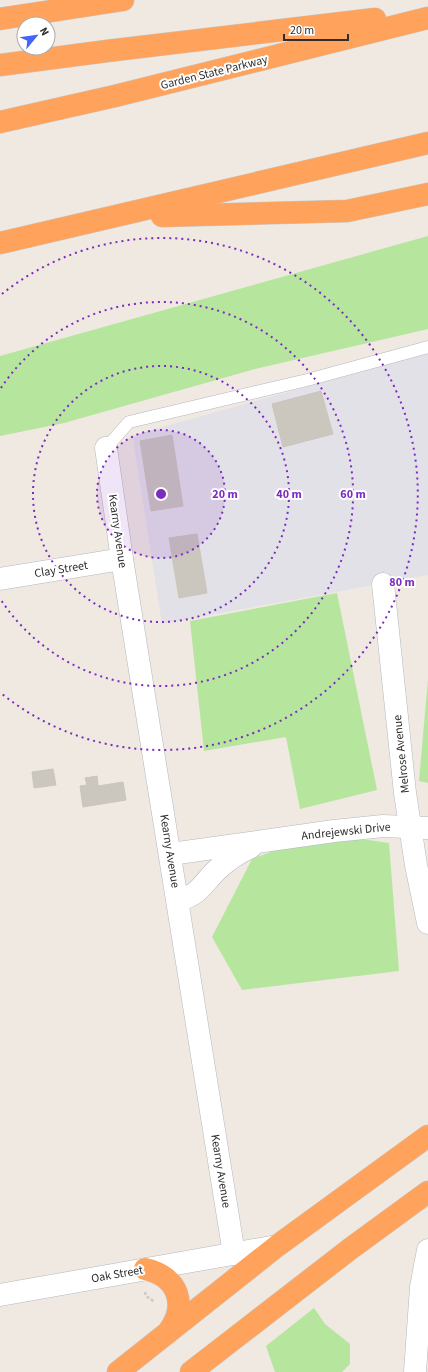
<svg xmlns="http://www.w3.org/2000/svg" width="428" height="1372" font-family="'Source Sans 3',sans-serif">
  <rect width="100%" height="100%" fill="#efe9e1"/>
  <path fill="#e3e1e8" d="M428,353V575L162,624L133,439L144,432Z"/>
  <g fill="#b6e59e">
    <path d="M428,236V329L255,369L64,423L0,436V356Z"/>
    <path d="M337,593L377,790L300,809L286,737L204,751L190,621Z"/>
    <path d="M428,679V783L419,781Z"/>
    <path d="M320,833L389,843L399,971L242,990L212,937L252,859Z"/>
    <path d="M314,1308L325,1324L350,1344V1364L342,1372H275L266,1346Z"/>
  </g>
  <g fill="#cbc7bf" stroke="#cbc5ba">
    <path d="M321,391L333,434L283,447L272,404Z"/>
    <path d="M172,435L183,506L151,511L140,441Z"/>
    <path d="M197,534L207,593L179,598L169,538Z"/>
    <path d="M53,769L56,785L34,788L32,772Z"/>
    <path d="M97,776L98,786L123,782L126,800L83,807L80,786L87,785L85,778Z"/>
  </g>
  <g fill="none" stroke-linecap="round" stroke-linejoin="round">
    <defs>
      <path id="lane" d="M106,448L129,422L307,380L428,347"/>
      <g id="street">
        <path d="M106,448L122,559L234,1254"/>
        <path d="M0,579L122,559"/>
        <path d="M383,584L405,793L416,865L428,923"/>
        <path d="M171,854L334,831L383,826L428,828"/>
        <path d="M178,900C201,895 203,882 219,868C229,859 240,852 251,847"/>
        <path d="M0,1295L277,1246"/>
        <path d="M415,1372L421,1287L428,1250"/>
      </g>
      <g id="highway">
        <path d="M0,19L123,0"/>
        <path d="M0,65L107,51L375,19"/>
        <path d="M0,122L115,96L428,18"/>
        <path d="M162,216L347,211L428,194"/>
        <path d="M0,243L428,143"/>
        <path d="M145,1269C178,1276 188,1305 169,1331"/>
        <path d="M118,1372L277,1246L428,1136"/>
        <path d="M191,1372L350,1249L428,1192"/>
      </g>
    </defs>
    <use href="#lane" stroke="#b4b7c1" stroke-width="13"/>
    <use href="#street" stroke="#b4b7c1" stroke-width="23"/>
    <use href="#highway" stroke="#c9c9c9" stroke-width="23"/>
    <path stroke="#c9c9c9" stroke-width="2.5" stroke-dasharray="3 2" stroke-linecap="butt" d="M145,1292L146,1296L155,1302"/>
    <use href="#lane" stroke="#fff" stroke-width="12"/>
    <use href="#street" stroke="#fff" stroke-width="22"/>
    <use href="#highway" stroke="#ffa35c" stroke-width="22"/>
  </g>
  <circle cx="161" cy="494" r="64" fill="#7b2cbf" fill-opacity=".12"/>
  <g fill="none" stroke="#7b2cbf" stroke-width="2" stroke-dasharray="2 4">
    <circle cx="161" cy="494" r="64"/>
    <circle cx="161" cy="494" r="128"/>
    <path d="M1 388A192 192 0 1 1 1 600"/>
    <path d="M2 294A256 256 0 1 1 2 694"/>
  </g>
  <g text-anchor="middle" stroke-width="4" stroke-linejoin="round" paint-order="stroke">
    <g font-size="12" fill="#2e2e2e" stroke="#fff">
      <text transform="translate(214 72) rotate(-14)" y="4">Garden State Parkway</text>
      <text transform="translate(118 531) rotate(82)" y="4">Kearny Avenue</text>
      <text transform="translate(61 569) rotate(-9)" y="4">Clay Street</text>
      <text transform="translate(401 754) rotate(-96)" y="4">Melrose Avenue</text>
      <text transform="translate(346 831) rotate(-6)" y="4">Andrejewski Drive</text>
      <text transform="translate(170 851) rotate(81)" y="4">Kearny Avenue</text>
      <text transform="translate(221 1171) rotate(81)" y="4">Kearny Avenue</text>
      <text transform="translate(117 1274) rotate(-10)" y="4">Oak Street</text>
    </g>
  </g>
  <circle cx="161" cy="494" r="6" fill="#7b2cbf" stroke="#fff" stroke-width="2"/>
  <g font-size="12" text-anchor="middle" font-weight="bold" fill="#7b2cbf" stroke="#fff" stroke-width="4" stroke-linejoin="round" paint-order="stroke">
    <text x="225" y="498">20 m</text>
    <text x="289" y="498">40 m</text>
    <text x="353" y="498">60 m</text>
    <text x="402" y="586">80 m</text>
  </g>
  <g transform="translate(36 36) rotate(61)"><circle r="19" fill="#ffffff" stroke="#ababab"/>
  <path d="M0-3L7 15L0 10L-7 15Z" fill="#4264fb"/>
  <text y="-6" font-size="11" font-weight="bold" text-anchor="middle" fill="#2e2e2e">N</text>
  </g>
  <path d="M284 34v6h64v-6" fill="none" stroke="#2e2e2e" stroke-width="2"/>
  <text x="290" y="34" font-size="12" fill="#2e2e2e" stroke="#ffffff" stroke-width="3" paint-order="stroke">20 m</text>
</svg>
